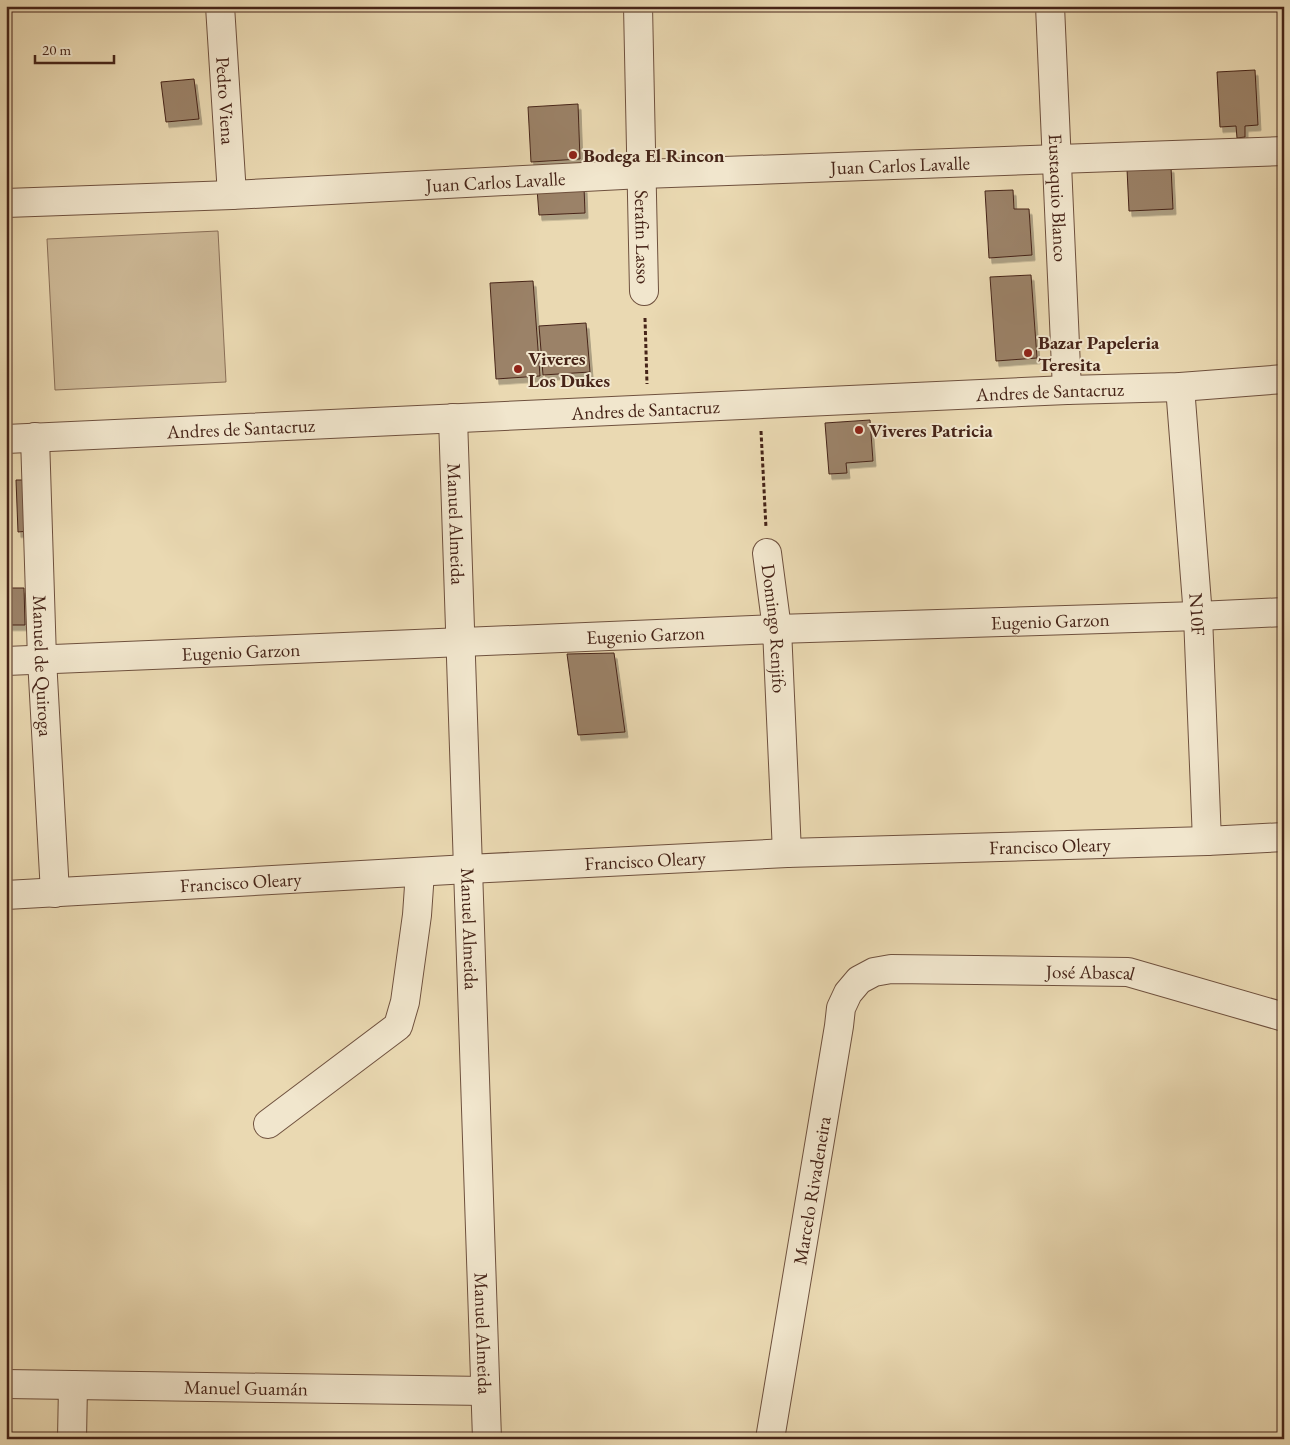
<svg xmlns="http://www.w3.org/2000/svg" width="1290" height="1445" font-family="'EB Garamond',serif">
  <defs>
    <filter id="shadow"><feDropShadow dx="3" dy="5.5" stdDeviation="0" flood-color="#0004"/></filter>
  </defs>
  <rect width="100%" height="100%" fill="#ead9b2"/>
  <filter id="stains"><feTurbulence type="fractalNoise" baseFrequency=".004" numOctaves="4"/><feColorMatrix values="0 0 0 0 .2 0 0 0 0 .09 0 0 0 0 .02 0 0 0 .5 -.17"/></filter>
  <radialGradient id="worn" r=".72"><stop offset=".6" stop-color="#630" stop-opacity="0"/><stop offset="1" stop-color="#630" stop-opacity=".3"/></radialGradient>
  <path fill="#ceba98" stroke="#8a6f58" d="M218,231L226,382L55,390L47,239Z"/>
  <g fill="#9b8268" stroke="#462418" filter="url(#shadow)">
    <path d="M1255,70L1258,125L1245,126V137L1237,138L1236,126L1220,127L1217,72Z"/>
    <path d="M194,79L199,119L166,122L161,82Z"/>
    <path d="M578,104L580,159L531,162L528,107Z"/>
    <path d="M1171,167L1173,209L1129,211L1127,169Z"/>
    <path d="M584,187L585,213L539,215L537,189Z"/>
    <path d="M1013,190L1014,209H1029L1032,255L989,258L985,191Z"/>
    <path d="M1031,275L1037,358L996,361L990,277Z"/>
    <path d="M533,281L540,376L496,379L490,283Z"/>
    <path d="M586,323L590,372L543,375L539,326Z"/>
    <path d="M870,420L873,461L846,463L847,473L829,474L825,423Z"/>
    <path d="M16,480H25L29,531L18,532Z"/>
    <path d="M6,588H24L25,625H6Z"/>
    <path d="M614,653L625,732L578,735L567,654Z"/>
  </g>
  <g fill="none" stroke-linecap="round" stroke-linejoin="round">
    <defs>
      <g id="minor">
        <path id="s1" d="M220,6L232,195"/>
        <path id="s2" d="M638,6L644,291"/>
        <path id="s3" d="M1050,6L1067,390"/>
        <path id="s4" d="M6,203L232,195L642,174L1284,151"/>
        <path id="s5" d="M1180,387L1198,616L1207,841"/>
        <path id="s6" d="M453,418L487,1439"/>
        <path id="s7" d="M35,437L42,659L55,893"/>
        <path id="s8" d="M6,439L1067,390L1180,387L1284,379"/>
        <path id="s9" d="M767,553L777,629L787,853"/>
        <path id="s10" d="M6,661L777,629L1198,616L1284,612"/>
        <path id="s11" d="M6,895L468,869L787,853L1207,841L1284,837"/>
        <path d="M268,1124L398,1026L405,1002L417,915L420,872"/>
        <path id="s12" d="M6,1384L485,1391"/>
        <path d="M72,1439L73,1385"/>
        <path id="s13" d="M770,1439L839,1026L841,1008L848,993L859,980L874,972L891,969L1128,972L1284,1017"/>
      </g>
    </defs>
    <use href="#minor" stroke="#6f513e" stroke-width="30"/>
    <g stroke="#462418" stroke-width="3" stroke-dasharray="4 2.5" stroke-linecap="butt">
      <path d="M645,318L647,384"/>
      <path d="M761,431L766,528"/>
    </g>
    <use href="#minor" stroke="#f1e6cd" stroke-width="28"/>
  </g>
  <g fill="#8f2418" stroke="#f1e6cd" stroke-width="2">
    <circle cx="573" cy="155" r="5"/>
    <circle cx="1028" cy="353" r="5"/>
    <circle cx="518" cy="369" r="5"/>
    <circle cx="859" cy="430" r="5"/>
  </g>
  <g text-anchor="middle" stroke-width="4" stroke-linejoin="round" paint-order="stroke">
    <g font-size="19" fill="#462418" stroke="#f1e6cd">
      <text dy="7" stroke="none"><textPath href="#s1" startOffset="95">Pedro Viena</textPath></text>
      <text dy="7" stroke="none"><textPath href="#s4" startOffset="895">Juan Carlos Lavalle</textPath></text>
      <text dy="7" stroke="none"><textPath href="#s4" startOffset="490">Juan Carlos Lavalle</textPath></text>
      <text dy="7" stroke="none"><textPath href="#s3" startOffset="192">Eustaquio Blanco</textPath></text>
      <text dy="7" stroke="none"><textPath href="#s2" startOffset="231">Serafin Lasso</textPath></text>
      <text dy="7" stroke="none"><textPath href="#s8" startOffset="1045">Andres de Santacruz</textPath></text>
      <text dy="7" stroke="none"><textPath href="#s8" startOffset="640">Andres de Santacruz</textPath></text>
      <text dy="7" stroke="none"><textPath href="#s8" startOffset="235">Andres de Santacruz</textPath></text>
      <text dy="7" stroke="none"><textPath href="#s6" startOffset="106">Manuel Almeida</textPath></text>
      <text dy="7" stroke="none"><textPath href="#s5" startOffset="228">N10F</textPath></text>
      <text dy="7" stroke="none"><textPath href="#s10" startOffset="1045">Eugenio Garzon</textPath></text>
      <text dy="7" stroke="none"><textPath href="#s9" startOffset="76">Domingo Renjifo</textPath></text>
      <text dy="7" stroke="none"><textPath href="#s10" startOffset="640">Eugenio Garzon</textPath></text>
      <text dy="7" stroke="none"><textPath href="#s10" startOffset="235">Eugenio Garzon</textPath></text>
      <text dy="7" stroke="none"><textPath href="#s7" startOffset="229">Manuel de Quiroga</textPath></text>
      <text dy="7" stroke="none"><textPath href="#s11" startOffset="1045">Francisco Oleary</textPath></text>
      <text dy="7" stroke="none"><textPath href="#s11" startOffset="640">Francisco Oleary</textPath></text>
      <text dy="7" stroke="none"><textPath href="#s11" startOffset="235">Francisco Oleary</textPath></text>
      <text dy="7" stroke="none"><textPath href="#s6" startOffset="511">Manuel Almeida</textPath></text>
      <text dy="7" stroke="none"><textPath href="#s13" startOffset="704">José Abascal</textPath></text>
      <text dy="7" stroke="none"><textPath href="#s13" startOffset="252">Marcelo Rivadeneira</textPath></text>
      <text dy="7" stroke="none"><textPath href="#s6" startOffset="916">Manuel Almeida</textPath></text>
      <text dy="7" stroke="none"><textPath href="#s12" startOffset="240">Manuel Guamán</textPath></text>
    </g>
    <g font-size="19" font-weight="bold" fill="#462418" stroke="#f1e6cd" text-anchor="start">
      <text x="583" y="162">Bodega El Rincon</text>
      <text x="1038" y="349">Bazar Papeleria<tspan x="1038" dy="22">Teresita</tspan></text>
      <text x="528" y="365">Viveres<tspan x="528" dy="22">Los Dukes</tspan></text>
      <text x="869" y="437">Viveres Patricia</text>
    </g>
  </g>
  <rect width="1290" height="1445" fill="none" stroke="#ead9b2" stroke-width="25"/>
  <rect x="8" y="8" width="1275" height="1430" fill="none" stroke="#462418" stroke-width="2.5"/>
  <rect x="12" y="12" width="1265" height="1420" fill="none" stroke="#462418"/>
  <path d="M35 55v8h79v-8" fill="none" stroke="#462418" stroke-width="2.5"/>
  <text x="42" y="55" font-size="15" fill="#462418" stroke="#f1e6cd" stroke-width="4" paint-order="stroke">20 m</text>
  <rect width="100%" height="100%" filter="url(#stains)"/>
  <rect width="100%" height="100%" fill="url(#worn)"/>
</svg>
